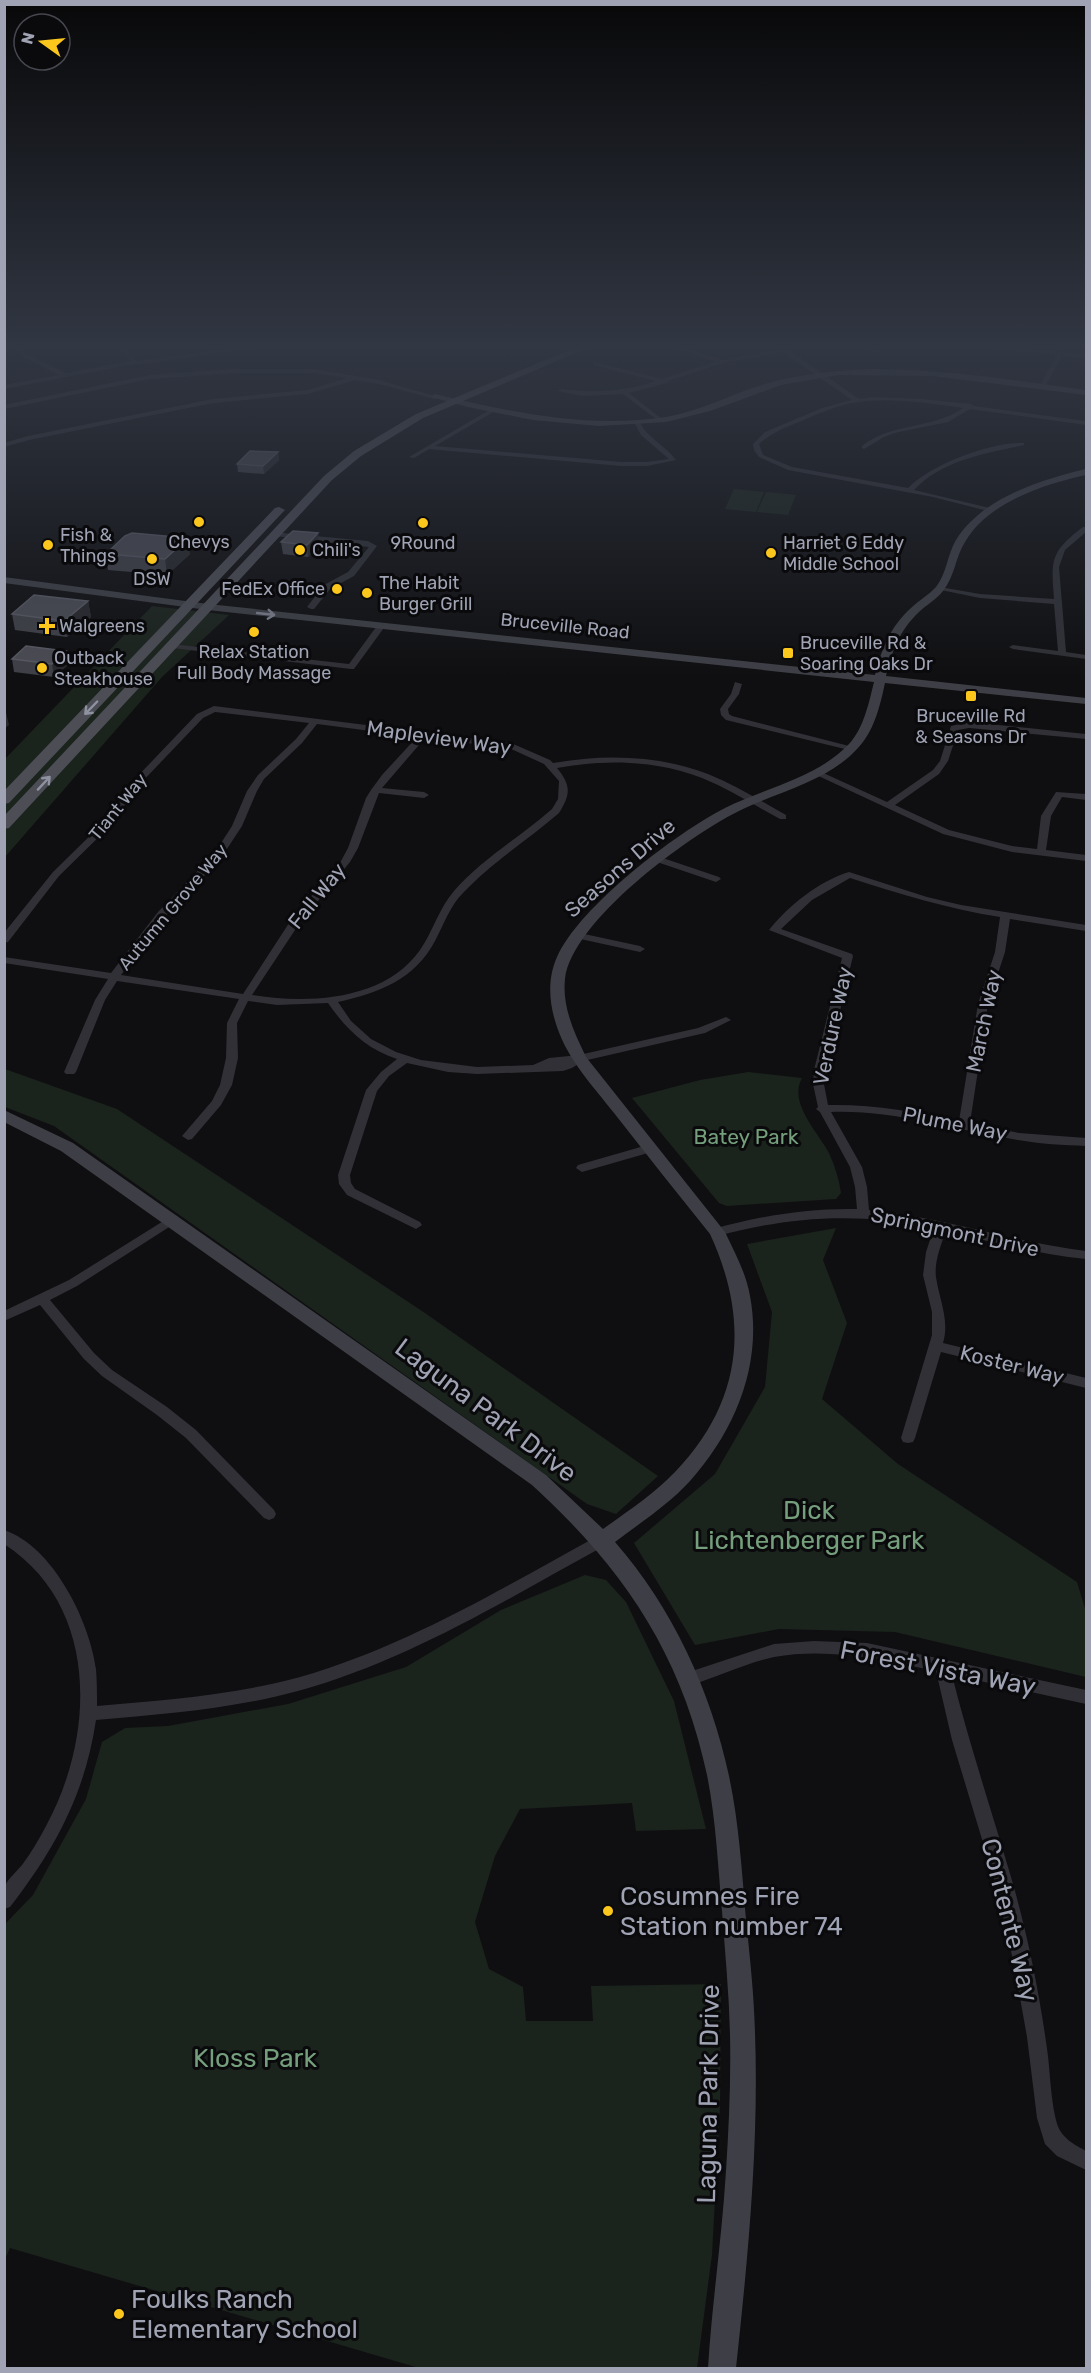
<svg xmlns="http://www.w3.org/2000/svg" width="1091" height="2373" font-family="Rubik,sans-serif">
  <rect width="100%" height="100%" fill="#0f0f11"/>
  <g fill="#1b231d">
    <path d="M734,489L764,492L756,512L725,509Z"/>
    <path d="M766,492L796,495L788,515L757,512Z"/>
    <path d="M152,606L229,615L162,677L5,857V759Z"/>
    <path d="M5,1069L117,1109L425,1313L658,1476L616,1514L587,1504L54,1126L5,1107Z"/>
    <path d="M748,1072L802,1078C788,1103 818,1132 829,1153C835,1166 839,1179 841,1193L836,1199L727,1206L719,1203L632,1098L700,1080Z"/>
    <path d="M836,1228L823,1260L847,1323L822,1399L898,1464L1077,1582L1086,1612V1677L895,1632L779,1629L695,1645L634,1543L715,1474L765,1387L772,1312L747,1244Z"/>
    <path d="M585,1575L606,1580L626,1602L674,1701L706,1829L636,1831L632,1803L520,1809L495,1856L475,1922L489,1969L523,1987L526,2021H593L591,1986L721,1984L720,2106L712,2255L697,2368H419L10,2248L5,2259V1924L33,1895L86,1799L102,1742L125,1728L168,1726L288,1704L406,1667L501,1610Z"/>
  </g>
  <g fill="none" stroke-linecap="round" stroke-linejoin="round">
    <g fill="#303036" fill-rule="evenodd">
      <path d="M14,346H21L28,355L66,373L130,361L118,346H124L136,361L251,346H272L124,366L4,389V385L59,375L24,357Z"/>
      <path d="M669,346H679L722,360L780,350L777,346H783L859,399L872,397L922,399L971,404L974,406L1086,421V425L970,409L948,422L894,433L884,437L864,449L862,448V446C892,422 932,430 963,408C926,403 884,396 847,404C831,408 815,415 799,422C784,428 771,433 759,444L763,455L792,467L908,488C930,465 992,441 1024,443V445C987,453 942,460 914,490L994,509V511L992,512L933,497L788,470L759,457L754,450L753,444L765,432L822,408L852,400L784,353L726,362L668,381L667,383L629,393L662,419V421L660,422L623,394L583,396L558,391L561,389C594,393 624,392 656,381L593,365L595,362L662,379L715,362Z"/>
      <path d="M868,346H874L879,352L874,353Z"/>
      <path d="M963,346H992L1086,354V358L1062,356L1045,387L1042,389L1039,387L1057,355Z"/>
      <path d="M234,369H314L379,380L438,397L435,399L379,384L355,380L308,394L213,403L29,440L4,447V443L28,436L213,399L308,390L347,378L314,373H234L150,379L4,409V405L150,375Z"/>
      <path d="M493,408L495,409V411L435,446L621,462H647L669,459L641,435L634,422L637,420L639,421C647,438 665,445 676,460L647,466H621L429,449L414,458L409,457Z"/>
      <path d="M1083,527H1086V532L1065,550L1059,567L1066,652L1086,655V659L1013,649L1009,647L1013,645L1058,651L1054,604L980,598L936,589L940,587L980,594L1054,599C1051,560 1050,552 1083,527Z"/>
      <path d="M272,532L368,541L377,546L354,576L330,589L314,609H311L307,607L324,585L348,572L369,547L275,536H272Z"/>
      <path d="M379,623L386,625L354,669H351L172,648L168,646L172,644L349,664Z"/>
      <path d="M735,682L742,684L739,694L728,709L729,714L732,716L857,748L853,751L726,720L721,715L720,709L731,694Z"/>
      <path d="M214,706L511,743L550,760L553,763C605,754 658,755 708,774C735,785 761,801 786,815V819H780C754,805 729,789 702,778C656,760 605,759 557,768C571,785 571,794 559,813C528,840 492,862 463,893C450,906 444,924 435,941C415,979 379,993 338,1002L351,1021L371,1039L396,1052L421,1060L477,1067L533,1065L549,1058L579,1055L698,1028L726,1017L731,1020L705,1033L583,1061L572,1068L563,1071L477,1074L448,1072L407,1063L389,1076L377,1091L350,1175L351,1183L355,1189L420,1222L422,1225L416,1229L347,1195L339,1184L338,1175L366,1090L381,1072L397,1059C366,1049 346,1029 328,1003L277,1005L248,1001L237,1023L238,1058L232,1085L221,1105L192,1139L188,1140L182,1136L212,1101L220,1085L226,1058L227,1023L239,999L117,981L105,1000L76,1072L74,1074H66L64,1072L95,1000L108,979L4,963V957L111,973L158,912L214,854L232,826L247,791L258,775L296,739L309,723L215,712L203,718L140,784L109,827L59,876L8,942L4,943V933L53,872L103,823L134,780L197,714ZM317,724L417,737L382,775L371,790L366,798L348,848L341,861L291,920L243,994L121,975L166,916L221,858L242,826L257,791L264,779L302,743ZM425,738L509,748L544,764L559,781L558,799L552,809C520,837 482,859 454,891C439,908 433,931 420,950C384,1001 308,1004 252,995L299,924L350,862L358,848L379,793L424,798L429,795L424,792L382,788Z"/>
      <path d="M969,722L1086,734V739L969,728L958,730L948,761L939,774L895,805L949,830L1012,846L1037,849L1041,816L1056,792L1086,794V800L1062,797L1051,816L1046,850L1086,855V861L1012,852L943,834L812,773L816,770L819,771L887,802L933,770L940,761L951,726Z"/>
      <path d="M657,856L719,877L721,879L716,882L713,881L654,861V857Z"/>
      <path d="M849,872L927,897L961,905L1086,925V931L1010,919L1005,952L988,1004L970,1123L1019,1133L1086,1138V1146C1064,1145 1040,1144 1018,1140C955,1130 895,1110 831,1112L862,1167L867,1187L869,1210C943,1217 1013,1242 1086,1251V1259C1038,1254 992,1242 946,1231C941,1245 934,1262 936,1277C939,1299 950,1320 943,1343L1086,1378V1388L941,1352L915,1438L913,1442L908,1443L903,1442L901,1438L932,1335V1312L923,1275L926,1252L934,1228C858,1212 792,1216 717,1236L711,1232L713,1229C760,1216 807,1208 857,1209L855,1187L850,1167L820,1112L816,1109L818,1107L813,1084L814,1070L842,958L769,930C788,906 819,881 849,872ZM850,878C900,894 948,909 1000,917L995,952L978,1004L959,1121C915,1112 873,1104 828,1105L824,1084L826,1070L853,956L852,954L781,929L812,900Z"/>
      <path d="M575,932L640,946L645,949L640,952L571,937V933Z"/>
      <path d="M651,1144L657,1148L655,1151L582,1172L576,1168L578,1165Z"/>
      <path d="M173,1215L177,1216L179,1219L177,1222L77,1286L50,1300L94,1353L112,1370L167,1407L196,1430L274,1510L276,1514L274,1518L269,1520L264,1518L186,1438L157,1415L102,1376L84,1359L40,1305L4,1321V1311L69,1280Z"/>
      <path d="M4,1530C53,1546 90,1622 96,1669C97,1681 97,1694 97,1706C165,1700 234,1695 300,1677C405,1647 501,1589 596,1537L601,1535L606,1537L608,1541L606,1545C507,1599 408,1661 298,1691C232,1709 164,1714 96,1720C85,1794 55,1849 10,1907L4,1909C4,1903 3,1892 5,1886C8,1879 17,1871 22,1865C31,1853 39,1839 46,1826C95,1736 100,1606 4,1544Z"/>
      <path d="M814,1641L867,1643L1086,1690V1704L952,1675C969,1743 991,1809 1011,1877C1028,1935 1040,1996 1048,2056C1050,2073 1052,2120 1061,2132C1067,2141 1077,2146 1086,2151V2170L1057,2156L1045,2144L1037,2118L1027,2037L1014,1964L994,1879L952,1740L936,1671C883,1660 829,1647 774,1657C746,1663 714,1678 686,1687L680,1685L678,1680L680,1675L774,1644Z"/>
    </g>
    <g fill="#3e3f46" fill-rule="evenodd">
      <path d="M869,369C942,369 1014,380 1086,390V395L932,376L838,375L781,385L710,411L666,422L599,426L533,420L468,407L431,397L435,394C510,412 588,429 666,417C701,411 731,394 765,384C799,374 834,371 869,369Z"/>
      <path d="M1086,469V475C1045,484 988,502 965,542C955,558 955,576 943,591C936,600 926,605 919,612C899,631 892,651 886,676L1086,698V704L885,683C880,706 874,732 857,749C827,782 776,792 737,812C687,837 572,921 565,979C562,1007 574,1032 586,1057L725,1232C735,1253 746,1273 750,1296C763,1364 735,1431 690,1481C668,1505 640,1523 615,1542C672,1607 711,1691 729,1776C739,1823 742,1872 746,1920C750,1958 754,1995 755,2033C759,2144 748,2257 736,2368H708C712,2303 722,2237 726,2171C729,2125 731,2079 730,2034C729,1993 725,1952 722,1911C718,1866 716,1820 707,1775C681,1653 623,1568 532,1485L61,1151L4,1122V1110L73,1143L546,1475L603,1529C628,1511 654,1494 675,1472C743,1401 750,1321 710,1234C678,1194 646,1154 614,1113C593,1086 568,1060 557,1027C549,1004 547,979 557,957C580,906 676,833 725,808C765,788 817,778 849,744C864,728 869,702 874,682L208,610L4,583V577L208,604L875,675C882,648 890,627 911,608C919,600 929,595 936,587C947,573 947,555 956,540C982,498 1040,480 1086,469Z"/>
    </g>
    <g fill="#4c4d55" fill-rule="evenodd">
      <path d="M579,346H592L423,418L361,456L332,480L9,828L4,829V816L324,476L354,451L416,414Z"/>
      <path d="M279,507L285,510L283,512L9,803L4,804V791L275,508Z"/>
    </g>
  </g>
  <g fill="#3f4047">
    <path d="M278,452L279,460L264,474L238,472L237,464Z"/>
    <path d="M318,533L319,545L308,557L283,554L281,542Z"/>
    <path d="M106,554H190L167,575L108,570Z"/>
    <path d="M88,601L91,617L67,637L15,630L12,614Z"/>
    <path d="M12,659L69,664L54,677L14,672Z"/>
  </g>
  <g fill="#28282d">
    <path d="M278,452L279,460L264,474L263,466Z"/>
    <path d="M318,533L319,545L308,557L307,545Z"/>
    <path d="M188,538L190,554L167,575L165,559Z"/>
    <path d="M88,601L91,617L67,637L64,621Z"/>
    <path d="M66,651L69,664L54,677L52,664Z"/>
    <path d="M6,712L9,725L4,729V713Z"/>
  </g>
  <g fill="#4a4b53" stroke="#575962" stroke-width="1.5">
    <path d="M250,451L278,452L263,466L237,464Z"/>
    <path d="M293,531L318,533L307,545L281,542Z"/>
    <path d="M132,533L188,538L165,559L106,554L125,536Z"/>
    <path d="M34,595L88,601L64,621L12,614Z"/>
    <path d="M26,646L66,651L52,664L12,659Z"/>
  </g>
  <defs><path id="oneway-shaft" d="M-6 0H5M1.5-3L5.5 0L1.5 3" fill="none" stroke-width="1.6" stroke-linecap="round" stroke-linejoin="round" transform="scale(1.5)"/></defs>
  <use stroke="#7d808d" href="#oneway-shaft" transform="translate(266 614) rotate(6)"/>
  <g stroke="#8e92a0">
    <use href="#oneway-shaft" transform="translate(91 708) rotate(134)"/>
    <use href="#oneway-shaft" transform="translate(44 783) rotate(-47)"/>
  </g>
  <linearGradient id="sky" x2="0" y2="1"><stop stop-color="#080809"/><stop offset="0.51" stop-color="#313743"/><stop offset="1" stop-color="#313743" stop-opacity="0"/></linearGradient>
  <rect width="1091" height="679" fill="url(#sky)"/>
  <g fill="#fbc71d" stroke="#0a0a0c" stroke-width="2">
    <circle cx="199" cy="522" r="6"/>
    <circle cx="423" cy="523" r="6"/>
    <circle cx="48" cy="545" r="6"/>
    <circle cx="300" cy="550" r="6"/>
    <circle cx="771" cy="553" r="6"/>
    <circle cx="152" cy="559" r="6"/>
    <circle cx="337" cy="589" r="6"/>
    <circle cx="367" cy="593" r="6"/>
    <path d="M44 617h6v6h6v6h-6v6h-6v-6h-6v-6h6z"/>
    <circle cx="254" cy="632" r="6"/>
    <rect x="782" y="647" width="12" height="12" rx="3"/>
    <circle cx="42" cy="668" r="6"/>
    <rect x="965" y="690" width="12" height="12" rx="3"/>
    <circle cx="608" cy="1911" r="6"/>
    <circle cx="119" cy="2314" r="6"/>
  </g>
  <g text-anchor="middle" stroke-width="6" stroke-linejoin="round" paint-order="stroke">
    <g font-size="18" fill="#9fa3b3" stroke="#0a0a0c" text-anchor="start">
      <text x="60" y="541">Fish &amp;<tspan x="60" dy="21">Things</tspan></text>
      <text x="199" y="548" text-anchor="middle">Chevys</text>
      <text x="423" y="549" text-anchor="middle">9Round</text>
      <text x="783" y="549">Harriet G Eddy<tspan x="783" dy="21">Middle School</tspan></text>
      <text x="312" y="556">Chili's</text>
      <text x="152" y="585" text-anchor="middle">DSW</text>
      <text x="379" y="589">The Habit<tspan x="379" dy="21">Burger Grill</tspan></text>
      <text x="325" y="595" text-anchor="end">FedEx Office</text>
      <text x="59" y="632">Walgreens</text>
      <text x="800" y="649">Bruceville Rd &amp;<tspan x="800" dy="21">Soaring Oaks Dr</tspan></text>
      <text x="254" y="658" text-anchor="middle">Relax Station<tspan x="254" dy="21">Full Body Massage</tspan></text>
      <text x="54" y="664">Outback<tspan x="54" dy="21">Steakhouse</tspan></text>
      <text x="971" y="722" text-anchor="middle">Bruceville Rd<tspan x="971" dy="21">&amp; Seasons Dr</tspan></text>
    </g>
    <g font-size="18" fill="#9fa3b3" stroke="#0a0a0c">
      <text transform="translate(565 626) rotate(6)" y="6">Bruceville Road</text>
      <text transform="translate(118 807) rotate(-51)" y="6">Tiant Way</text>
      <text transform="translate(173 907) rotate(-50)" y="6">Autumn Grove Way</text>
    </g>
    <g font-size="21" fill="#9fa3b3" stroke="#0a0a0c">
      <text transform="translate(439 738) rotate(8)" y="7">Mapleview Way</text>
      <text transform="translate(620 868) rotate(-41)" y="7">Seasons Drive</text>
      <text transform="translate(317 896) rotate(-51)" y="7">Fall Way</text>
      <text transform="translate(984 1021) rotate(-78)" y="7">March Way</text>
      <text transform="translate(833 1026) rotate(-78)" y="7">Verdure Way</text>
      <text transform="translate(955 1124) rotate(11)" y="7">Plume Way</text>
      <text transform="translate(955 1232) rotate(12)" y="7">Springmont Drive</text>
      <text transform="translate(1012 1365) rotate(14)" y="7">Koster Way</text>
    </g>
    <g font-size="21" fill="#759f7c" stroke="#0a0a0c">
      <text x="746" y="1144">Batey Park</text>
    </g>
    <g font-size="26" fill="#9fa3b3" stroke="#0a0a0c">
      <text transform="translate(486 1410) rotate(37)" y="9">Laguna Park Drive</text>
      <text transform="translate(938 1668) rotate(11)" y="9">Forest Vista Way</text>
      <text transform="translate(1010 1920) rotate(76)" y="9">Contente Way</text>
      <text transform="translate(708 2094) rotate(-89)" y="9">Laguna Park Drive</text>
    </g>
    <g font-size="26" fill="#759f7c" stroke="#0a0a0c">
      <text x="809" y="1519">Dick<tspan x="809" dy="30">Lichtenberger Park</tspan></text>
      <text x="255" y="2067">Kloss Park</text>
    </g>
    <g font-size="26" fill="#9fa3b3" stroke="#0a0a0c" text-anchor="start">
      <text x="620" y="1905">Cosumnes Fire<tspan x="620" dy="30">Station number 74</tspan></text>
      <text x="131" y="2308">Foulks Ranch<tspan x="131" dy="30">Elementary School</tspan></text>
    </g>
  </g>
  <rect width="1091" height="2373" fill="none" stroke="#9fa3b3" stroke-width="12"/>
  <g transform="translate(42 42) rotate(285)"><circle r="28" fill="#0a0a0c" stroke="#46474f" stroke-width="1.5"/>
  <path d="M0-4.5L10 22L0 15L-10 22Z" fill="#fbc71d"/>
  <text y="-9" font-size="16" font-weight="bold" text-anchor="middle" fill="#9fa3b3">N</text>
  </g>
</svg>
